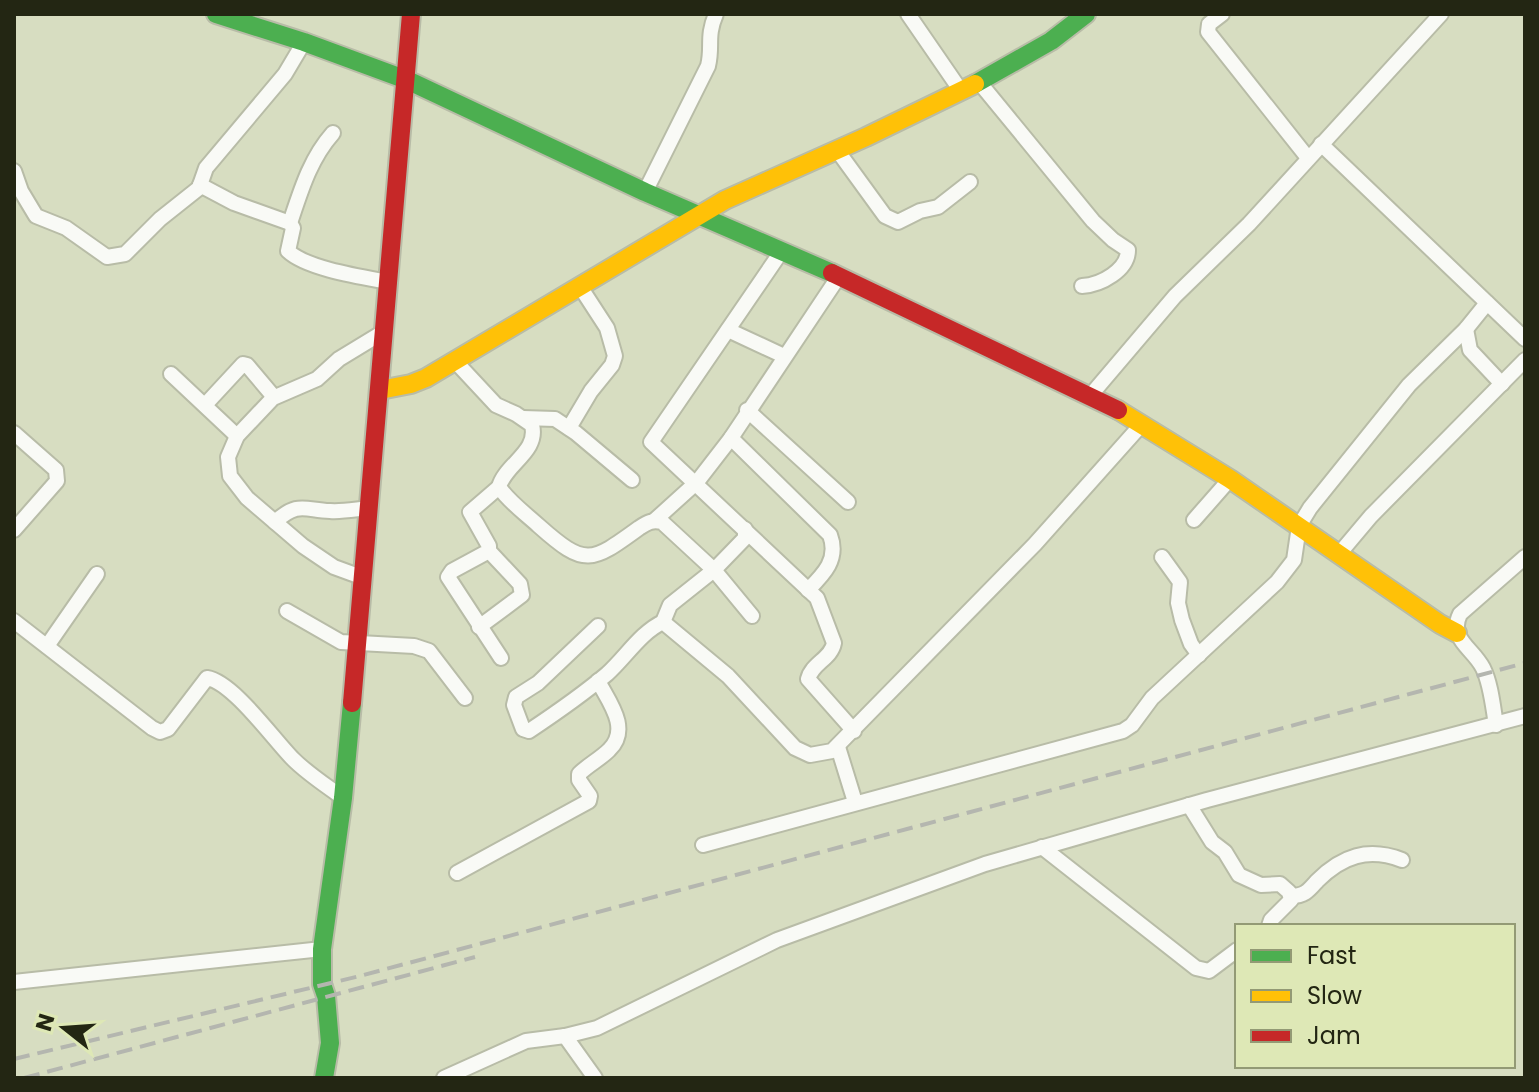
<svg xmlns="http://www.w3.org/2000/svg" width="1539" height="1092" font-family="Poppins,sans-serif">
  <rect width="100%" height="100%" fill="#d7ddc1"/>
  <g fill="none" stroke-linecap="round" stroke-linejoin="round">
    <defs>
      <g id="street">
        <path d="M908,14L961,91"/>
        <path d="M1222,14L1209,24L1208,32L1308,158"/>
        <path d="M979,82L1093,221L1113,240L1128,250C1128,270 1101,285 1082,286"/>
        <path d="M1321,144L1525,339"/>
        <path d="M837,150L885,216L898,222L920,211L938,207L970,182"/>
        <path d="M14,171L21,191L36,216L66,228L107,257L125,254L160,219L199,188L206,168L285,74L304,42"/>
        <path d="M200,185L234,203L290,223L293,228L288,251C307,269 362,277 389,282"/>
        <path d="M645,192L708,66C713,46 706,37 716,14"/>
        <path d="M290,223C301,190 310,159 333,133"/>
        <path d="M781,252L651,442L817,598L834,643C831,659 812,663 808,679L854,731"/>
        <path d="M1466,329L1470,350L1502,384"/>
        <path d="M728,330L784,356"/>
        <path d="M455,361L496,405L516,414L532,425C539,452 505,464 499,487C509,502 526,514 539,526C585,567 591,563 639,528C648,522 652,520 662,522L714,570L752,616"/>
        <path d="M171,374L237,436"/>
        <path d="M1090,396L1175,296L1249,224L1441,14"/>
        <path d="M205,405L243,364L247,365L274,397"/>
        <path d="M747,410L848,502"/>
        <path d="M523,418L555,419L576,433L632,480"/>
        <path d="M569,428L591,391L612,365L615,356L607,328L581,288"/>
        <path d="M14,433L56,470L57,481L14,530"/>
        <path d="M731,438L830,535C839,559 824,574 808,590"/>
        <path d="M499,487L470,512L489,546V551L452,571L448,577L501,658"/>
        <path d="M655,520L697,482L731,438L839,276"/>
        <path d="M1194,520L1230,479"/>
        <path d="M275,522C298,501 304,510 330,511C343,512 357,509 370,508"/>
        <path d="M1339,554L1371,516L1525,360"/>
        <path d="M1162,557L1180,582L1178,603L1182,620L1191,644L1199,655"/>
        <path d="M364,578L334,567L303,546L247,498L230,476L228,457L237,436L273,398L317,379L339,359L385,331"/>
        <path d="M287,611L341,642L414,646L429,651L465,698"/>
        <path d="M14,621L152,728L160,732L168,729L207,678C233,682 274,740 293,759C308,774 327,786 343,798"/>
        <path d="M663,622L670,605L714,570L745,538V529"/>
        <path d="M598,626L538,683L516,697L514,705L523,729L529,731C556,713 582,695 607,674C625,658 641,632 663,622L728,676L795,748L810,755L832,751L1035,544L1142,424"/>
        <path d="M479,627L522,595L520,584L489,551"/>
        <path d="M47,646L97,574"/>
        <path d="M1496,725C1493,707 1491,684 1483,668C1473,648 1448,639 1460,614L1525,557"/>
        <path d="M838,747L855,802"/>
        <path d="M1189,805L1212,842L1225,852L1239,875L1261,885L1280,884L1289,892L1291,900L1271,920L1269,926"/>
        <path d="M703,845L1123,731L1132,725L1152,698L1277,582L1294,560L1299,526L1310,508L1409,385L1466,329L1487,303"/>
        <path d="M1042,847L1196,968L1209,971L1237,950"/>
        <path d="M457,873L589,801L590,796L579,780V774C588,765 600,759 609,750C631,729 609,702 598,681"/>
        <path d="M1291,896C1305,896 1309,890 1317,881C1342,856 1368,847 1402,860"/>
        <path d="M14,982L322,949"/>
        <path d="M565,1036L595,1078"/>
        <path d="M444,1078L526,1041L565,1036L597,1028L777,940L985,864L1207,800L1525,716"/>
      </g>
      <g id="fast">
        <path d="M216,14L304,42L407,80L645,192L832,273"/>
        <path d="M975,84L1051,41L1086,14"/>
        <path d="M324,1078L330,1043L326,996L322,984V949L343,798L352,703"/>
      </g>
      <g id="slow">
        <path d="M380,390L411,384L426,378L725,200L866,137L975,84"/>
        <path d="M1118,410L1230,479L1440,624L1457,633"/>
      </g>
      <g id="jam">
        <path d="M832,273L1118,410"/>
        <path d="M352,703L411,14"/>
      </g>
    </defs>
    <use href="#street" stroke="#b8bca7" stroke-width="18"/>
    <use href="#fast" stroke="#b8bca7" stroke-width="22"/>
    <use href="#slow" stroke="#b8bca7" stroke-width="22"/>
    <use href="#jam" stroke="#b8bca7" stroke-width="22"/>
    <use href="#street" stroke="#f9faf6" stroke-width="14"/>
    <use href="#fast" stroke="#4caf50" stroke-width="18"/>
    <use href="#slow" stroke="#ffc107" stroke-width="18"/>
    <use href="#jam" stroke="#c62828" stroke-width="18"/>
    <g stroke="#b4b6af" stroke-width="4" stroke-dasharray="16 8" stroke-linecap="butt">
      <path d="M14,1059L360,976L1525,663"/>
      <path d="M24,1078L475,957"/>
    </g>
  </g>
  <rect width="1539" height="1092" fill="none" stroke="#232613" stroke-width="32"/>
  <rect x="1235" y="924" width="280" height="144" fill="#dee8b6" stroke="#939a75" stroke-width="2"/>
  <rect x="1251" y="950" width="40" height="12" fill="#4caf50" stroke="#939a75" stroke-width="2"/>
  <text x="1307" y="964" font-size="24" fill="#232613">Fast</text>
  <rect x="1251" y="990" width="40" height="12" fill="#ffc107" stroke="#939a75" stroke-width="2"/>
  <text x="1307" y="1004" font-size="24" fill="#232613">Slow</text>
  <rect x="1251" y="1030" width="40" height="12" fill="#c62828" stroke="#939a75" stroke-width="2"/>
  <text x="1307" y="1044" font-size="24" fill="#232613">Jam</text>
  <g transform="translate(64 1028) rotate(287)" stroke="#dee8b6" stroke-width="6" paint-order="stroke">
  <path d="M0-6L14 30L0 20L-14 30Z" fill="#232613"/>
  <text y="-12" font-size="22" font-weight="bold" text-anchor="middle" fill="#232613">N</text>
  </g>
</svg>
